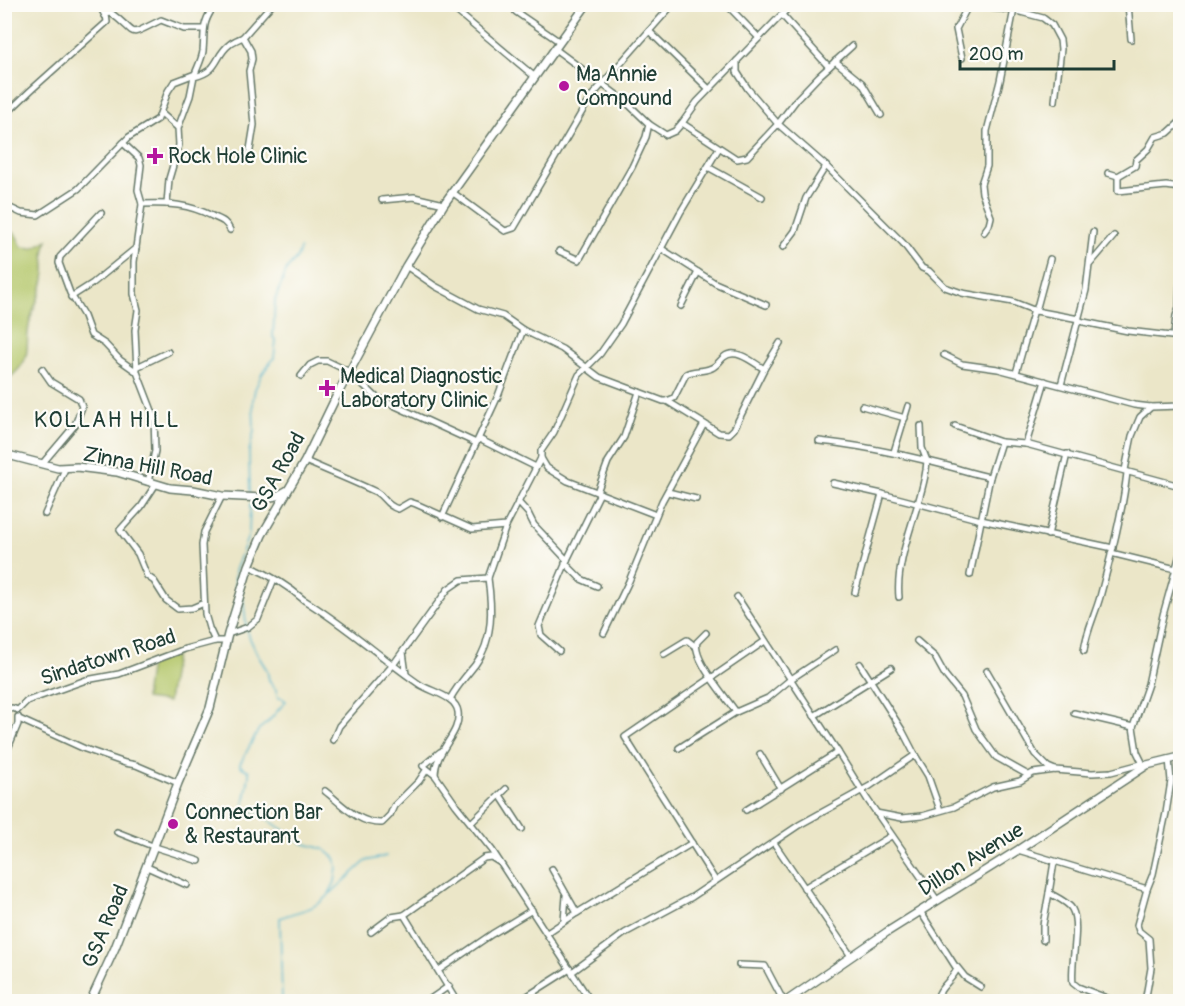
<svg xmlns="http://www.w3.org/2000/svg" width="1185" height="1006" font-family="Pangolin,sans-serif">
  <rect width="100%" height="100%" fill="#fdfcf7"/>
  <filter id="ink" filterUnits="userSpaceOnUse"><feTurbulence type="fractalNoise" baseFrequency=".0167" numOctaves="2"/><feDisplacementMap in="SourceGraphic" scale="12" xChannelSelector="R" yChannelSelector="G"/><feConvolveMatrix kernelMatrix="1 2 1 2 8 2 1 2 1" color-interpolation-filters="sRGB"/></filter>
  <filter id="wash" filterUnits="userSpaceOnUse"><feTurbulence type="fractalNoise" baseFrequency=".008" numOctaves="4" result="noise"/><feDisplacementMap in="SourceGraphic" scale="24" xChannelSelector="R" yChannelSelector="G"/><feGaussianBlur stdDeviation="1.35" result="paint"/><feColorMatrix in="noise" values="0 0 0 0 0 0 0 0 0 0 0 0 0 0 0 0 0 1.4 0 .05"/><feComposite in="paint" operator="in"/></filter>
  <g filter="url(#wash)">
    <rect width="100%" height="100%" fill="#ebe6c8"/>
    <g fill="#b3c669" stroke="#69824e" stroke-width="1.5">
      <path d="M5,231L15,233L22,247L33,248L48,240C41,254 46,259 45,272C44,290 34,304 30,321C23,348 36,357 8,379L6,368L4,367Z"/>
      <path d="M175,655L168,702L145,699L150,662Z"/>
    </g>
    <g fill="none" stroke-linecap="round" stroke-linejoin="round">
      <g stroke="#4bb1ca" stroke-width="1.5">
        <path d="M250,495L249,452L254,431L253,400L255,389L262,374L274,358L276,341L273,337L275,300L287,269L297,258L300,249"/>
        <path d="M235,586V571L249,534L250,504"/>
        <path d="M243,598L247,632L257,654L267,670L269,680L276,690L278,698H282L286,701L267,723L259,729L240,764V766L249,771V776L243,810L260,814L302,843L324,849L335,858L337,867L335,882L328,896"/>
        <path d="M331,893L366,861L386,856"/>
        <path d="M282,1002L280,918C299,910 312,911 327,897"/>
      </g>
    </g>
  </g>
  <g filter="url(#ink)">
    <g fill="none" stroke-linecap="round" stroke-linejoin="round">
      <defs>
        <g id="minor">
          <path d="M99,4L105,16"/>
          <path d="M448,4L535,77"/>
          <path d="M726,4L759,38"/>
          <path d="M792,4L697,102L682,123L737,159L747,157L778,124L797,99L819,76L852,46"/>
          <path d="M1128,4L1131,39"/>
          <path d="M516,12L560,42"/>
          <path d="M782,15L829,67"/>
          <path d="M649,31L709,89"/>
          <path d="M555,49L625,101L649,124L646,137L632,167L579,260L559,251"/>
          <path d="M962,58L956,29L968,6L1013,10L1043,18L1052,25L1060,40L1061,49L1055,101"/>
          <path d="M737,61V72L748,89L778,124L826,166L903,243L922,268L929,271L945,287L962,293L1013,302L1036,311L1079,319"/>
          <path d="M835,61L862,83L881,115"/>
          <path d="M194,77C220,71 214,56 230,44C233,41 239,39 243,37"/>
          <path d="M161,113L178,128L179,145L169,179L167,204"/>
          <path d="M4,116L30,91L107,22L106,14L111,13C141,35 124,38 161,20L184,29H203"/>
          <path d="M649,124L666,135L675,131L682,123"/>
          <path d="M178,128L190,96L194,76"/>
          <path d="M249,156L254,125L249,71L252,59L251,51L243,37L272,4"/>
          <path d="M708,167L762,197"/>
          <path d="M1108,173L1118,176L1135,166L1136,160L1148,149L1155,137L1168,133L1180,122"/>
          <path d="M1118,176V191L1166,186L1180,188"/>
          <path d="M452,192L505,231L514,228L590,98L673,4"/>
          <path d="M382,200L414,197L444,204"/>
          <path d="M142,204C168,203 189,204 212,216C221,220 226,221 230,230"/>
          <path d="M4,205L21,213L38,215L78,189L123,143"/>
          <path d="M101,213L60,257L59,263L70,293L84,316L91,335L105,344L120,360L137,372"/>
          <path d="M984,232L989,225L991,217L982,193L981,184L987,166V131L1000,81L1015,4"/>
          <path d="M783,247L795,231L806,198L826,166"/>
          <path d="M662,249L715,283L766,305"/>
          <path d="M1090,264L1114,236"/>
          <path d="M406,266L435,286L478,309L503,316L523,330"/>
          <path d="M71,297L93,283L136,248"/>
          <path d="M1179,304L1180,283"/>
          <path d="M681,306L698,272"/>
          <path d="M1036,311L1050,259"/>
          <path d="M1079,321L1128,331L1180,337"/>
          <path d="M1174,336L1176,316L1180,304"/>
          <path d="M944,355L962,364L998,369L1134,405L1151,407L1180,406"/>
          <path d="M137,367L168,352"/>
          <path d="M1016,373L1034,310"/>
          <path d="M301,376L310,365L318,361H327L350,372L376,397L476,443"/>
          <path d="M1061,385L1086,290L1093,232"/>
          <path d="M667,401L719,433L729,434L734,429L764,369L780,343"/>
          <path d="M862,406L905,418"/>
          <path d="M955,426L1001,442"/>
          <path d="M479,439L536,467"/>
          <path d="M819,441C860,445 900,454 940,464C957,468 973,474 990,477L1001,442L1026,444L1180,486"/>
          <path d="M1026,444L1045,381"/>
          <path d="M894,452L908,406"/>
          <path d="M305,461C328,471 353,481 376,492C385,497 385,505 398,509L410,502L416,504L472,529L506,526"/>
          <path d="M42,464L75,425L82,407L79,399L51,382L42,369"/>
          <path d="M1125,470L1132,436L1140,417L1151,407"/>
          <path d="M148,482L155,451L154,416L137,372L135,330L138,310L134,294V262L142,204L138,190L141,165L139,158L123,143L129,137L158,119L168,91L174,82L195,74C198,66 202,59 203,51C205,30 201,23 216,4"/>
          <path d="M833,483L882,494"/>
          <path d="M156,484L141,507L120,530L138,554L147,576L154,581L166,600L178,609L192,608L204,603"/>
          <path d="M597,492L608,462L624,437L639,392"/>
          <path d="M668,492L696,499"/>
          <path d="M518,502L528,513L534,525L567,560"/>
          <path d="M45,514L65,469"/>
          <path d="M656,515L568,481L547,468L541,458V451L554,432L579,375L600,354L621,324L680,213L719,148"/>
          <path d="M442,517L498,396L523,330L562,349L599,377L663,401H667L674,398L686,374C693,370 701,372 709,369C717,367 719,361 724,357C736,347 754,363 764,369"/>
          <path d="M1048,535L1067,454"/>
          <path d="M1111,553L1180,570"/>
          <path d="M565,563L581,579L597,586"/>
          <path d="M249,566C270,575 287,585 304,600C345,625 380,657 419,684C431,692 456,696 458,712C461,735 435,749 435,775"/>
          <path d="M970,575L990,477"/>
          <path d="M855,592L882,494L981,520L1113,548"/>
          <path d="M737,597L838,752L867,799L937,900"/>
          <path d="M899,597C895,557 920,510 926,470L927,461L922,448L921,426"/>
          <path d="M604,633L629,581L662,501L704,424"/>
          <path d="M706,633L697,642C692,659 726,697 736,712"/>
          <path d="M228,634L248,627L258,619L274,579"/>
          <path d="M215,641L209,628L205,614L202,545L204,532L222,496"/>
          <path d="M917,641L935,657L945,675L962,696L976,729L996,757L1028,775"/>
          <path d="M559,651L541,635L539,626L567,560L600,493"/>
          <path d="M1084,651C1086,632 1095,615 1100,597C1111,556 1122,515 1127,473"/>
          <path d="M403,652L406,674"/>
          <path d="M664,654L687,640L696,647"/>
          <path d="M860,664L902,730L915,755"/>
          <path d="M987,671L1035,754L1048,767L1055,770"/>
          <path d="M450,699C457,686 466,676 475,665C494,640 492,607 488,578"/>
          <path d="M4,712L12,708L18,710L27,701L86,680L119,674L185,649L215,641H226"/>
          <path d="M1074,713L1133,727L1137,752L1143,764"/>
          <path d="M814,716L891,668"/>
          <path d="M19,719L85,749L125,763L136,765L178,783"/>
          <path d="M1133,727L1148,684L1163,615L1180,554"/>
          <path d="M333,740L339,726L393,665L448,589L461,580L488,578L506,526L541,458"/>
          <path d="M679,748L736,712L768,698L791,679L835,650"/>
          <path d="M440,752L423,766L435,775L456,805L492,850L591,1002"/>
          <path d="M760,754L781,789"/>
          <path d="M4,758L18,724V717"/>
          <path d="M325,791C342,804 358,824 382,823L390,815L394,806L419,781L427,769"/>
          <path d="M500,795L522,829"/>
          <path d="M746,810L838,752"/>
          <path d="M876,813L902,818L922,816L954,807L993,787L1020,781L1033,773L1055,770L1092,773L1111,772L1141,764"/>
          <path d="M471,823L506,789"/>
          <path d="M117,832L155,847L199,861"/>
          <path d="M774,843L851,956"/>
          <path d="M1018,850L1147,889"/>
          <path d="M1054,862L1049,893C1056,897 1068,902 1072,909C1081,925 1070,964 1073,983L1078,987L1117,1002"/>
          <path d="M147,867L187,885"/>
          <path d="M552,869L577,913"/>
          <path d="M715,880L625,737L765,641"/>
          <path d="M804,888L891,836"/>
          <path d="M920,911L957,969C952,981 937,988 937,1002"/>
          <path d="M404,915L484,858L491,857L499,862"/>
          <path d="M564,921L566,896"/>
          <path d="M371,932L391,917L404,915L457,1002"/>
          <path d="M547,933L577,913L692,843"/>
          <path d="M1043,940V925L1049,893"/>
          <path d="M739,965L765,966L784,1002"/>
          <path d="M957,967L965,977L981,987"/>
          <path d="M439,970L492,934L532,910"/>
          <path d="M572,972L625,933L692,897L799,825L870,786L915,755L928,776L940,810"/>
          <path d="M426,1002L449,986"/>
          <path d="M518,1002L570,969"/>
          <path d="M1145,1002L1151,968L1149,939L1139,931L1137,925L1147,889L1153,874L1166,813L1171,781L1169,759"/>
        </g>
        <g id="tertiary">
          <path d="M4,454L58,468L77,467L117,472L170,488L193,490L222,496L264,498L277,496L286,491"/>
          <path d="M90,1002L115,948L178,783L210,708L228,634L249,566L262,535L305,461L336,397L406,266L444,204L587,4"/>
          <path d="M785,1002L887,932L1018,850L1147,765L1180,757"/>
        </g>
      </defs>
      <use href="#minor" stroke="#667868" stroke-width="8"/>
      <use href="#tertiary" stroke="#667868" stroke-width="10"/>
      <use href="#minor" stroke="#fff" stroke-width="5"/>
      <use href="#tertiary" stroke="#fff" stroke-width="7"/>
    </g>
  </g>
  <g fill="#b5179e" stroke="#fdfcf7" stroke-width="2">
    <circle cx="564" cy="86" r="6"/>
    <path d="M152 147h6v6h6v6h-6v6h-6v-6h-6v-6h6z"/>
    <path d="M324 379h6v6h6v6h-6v6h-6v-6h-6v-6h6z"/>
    <circle cx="173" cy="824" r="6"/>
  </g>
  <g text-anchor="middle" stroke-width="4.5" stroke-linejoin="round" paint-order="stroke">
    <g font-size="21" fill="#1f3d34" stroke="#fdfcf7" text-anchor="start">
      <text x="576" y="81">Ma Annie<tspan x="576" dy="24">Compound</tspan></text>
      <text x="168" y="163">Rock Hole Clinic</text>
      <text x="340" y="383">Medical Diagnostic<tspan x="340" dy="24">Laboratory Clinic</tspan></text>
      <text x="185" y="819">Connection Bar<tspan x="185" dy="24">&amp; Restaurant</tspan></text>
    </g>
    <g font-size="21" fill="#1f3d34" stroke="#fdfcf7">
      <text transform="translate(148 466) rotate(11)" y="7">Zinna Hill Road</text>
      <text transform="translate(278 472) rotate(-61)" y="7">GSA Road</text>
      <text transform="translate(108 657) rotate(-18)" y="7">Sindatown Road</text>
      <text transform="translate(971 859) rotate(-32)" y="7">Dillon Avenue</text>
      <text transform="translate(105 926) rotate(-67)" y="7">GSA Road</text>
    </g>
    <g font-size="22" letter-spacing="1.5" fill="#1f3d34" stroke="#fdfcf7">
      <text x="107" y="427">KOLLAH HILL</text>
    </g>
  </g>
  <rect width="1185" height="1006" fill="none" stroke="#fdfcf7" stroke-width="24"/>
  <path d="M960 60v9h154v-9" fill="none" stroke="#1f3d34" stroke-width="3"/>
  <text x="969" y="60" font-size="18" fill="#1f3d34" stroke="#fdfcf7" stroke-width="4.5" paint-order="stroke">200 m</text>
</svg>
